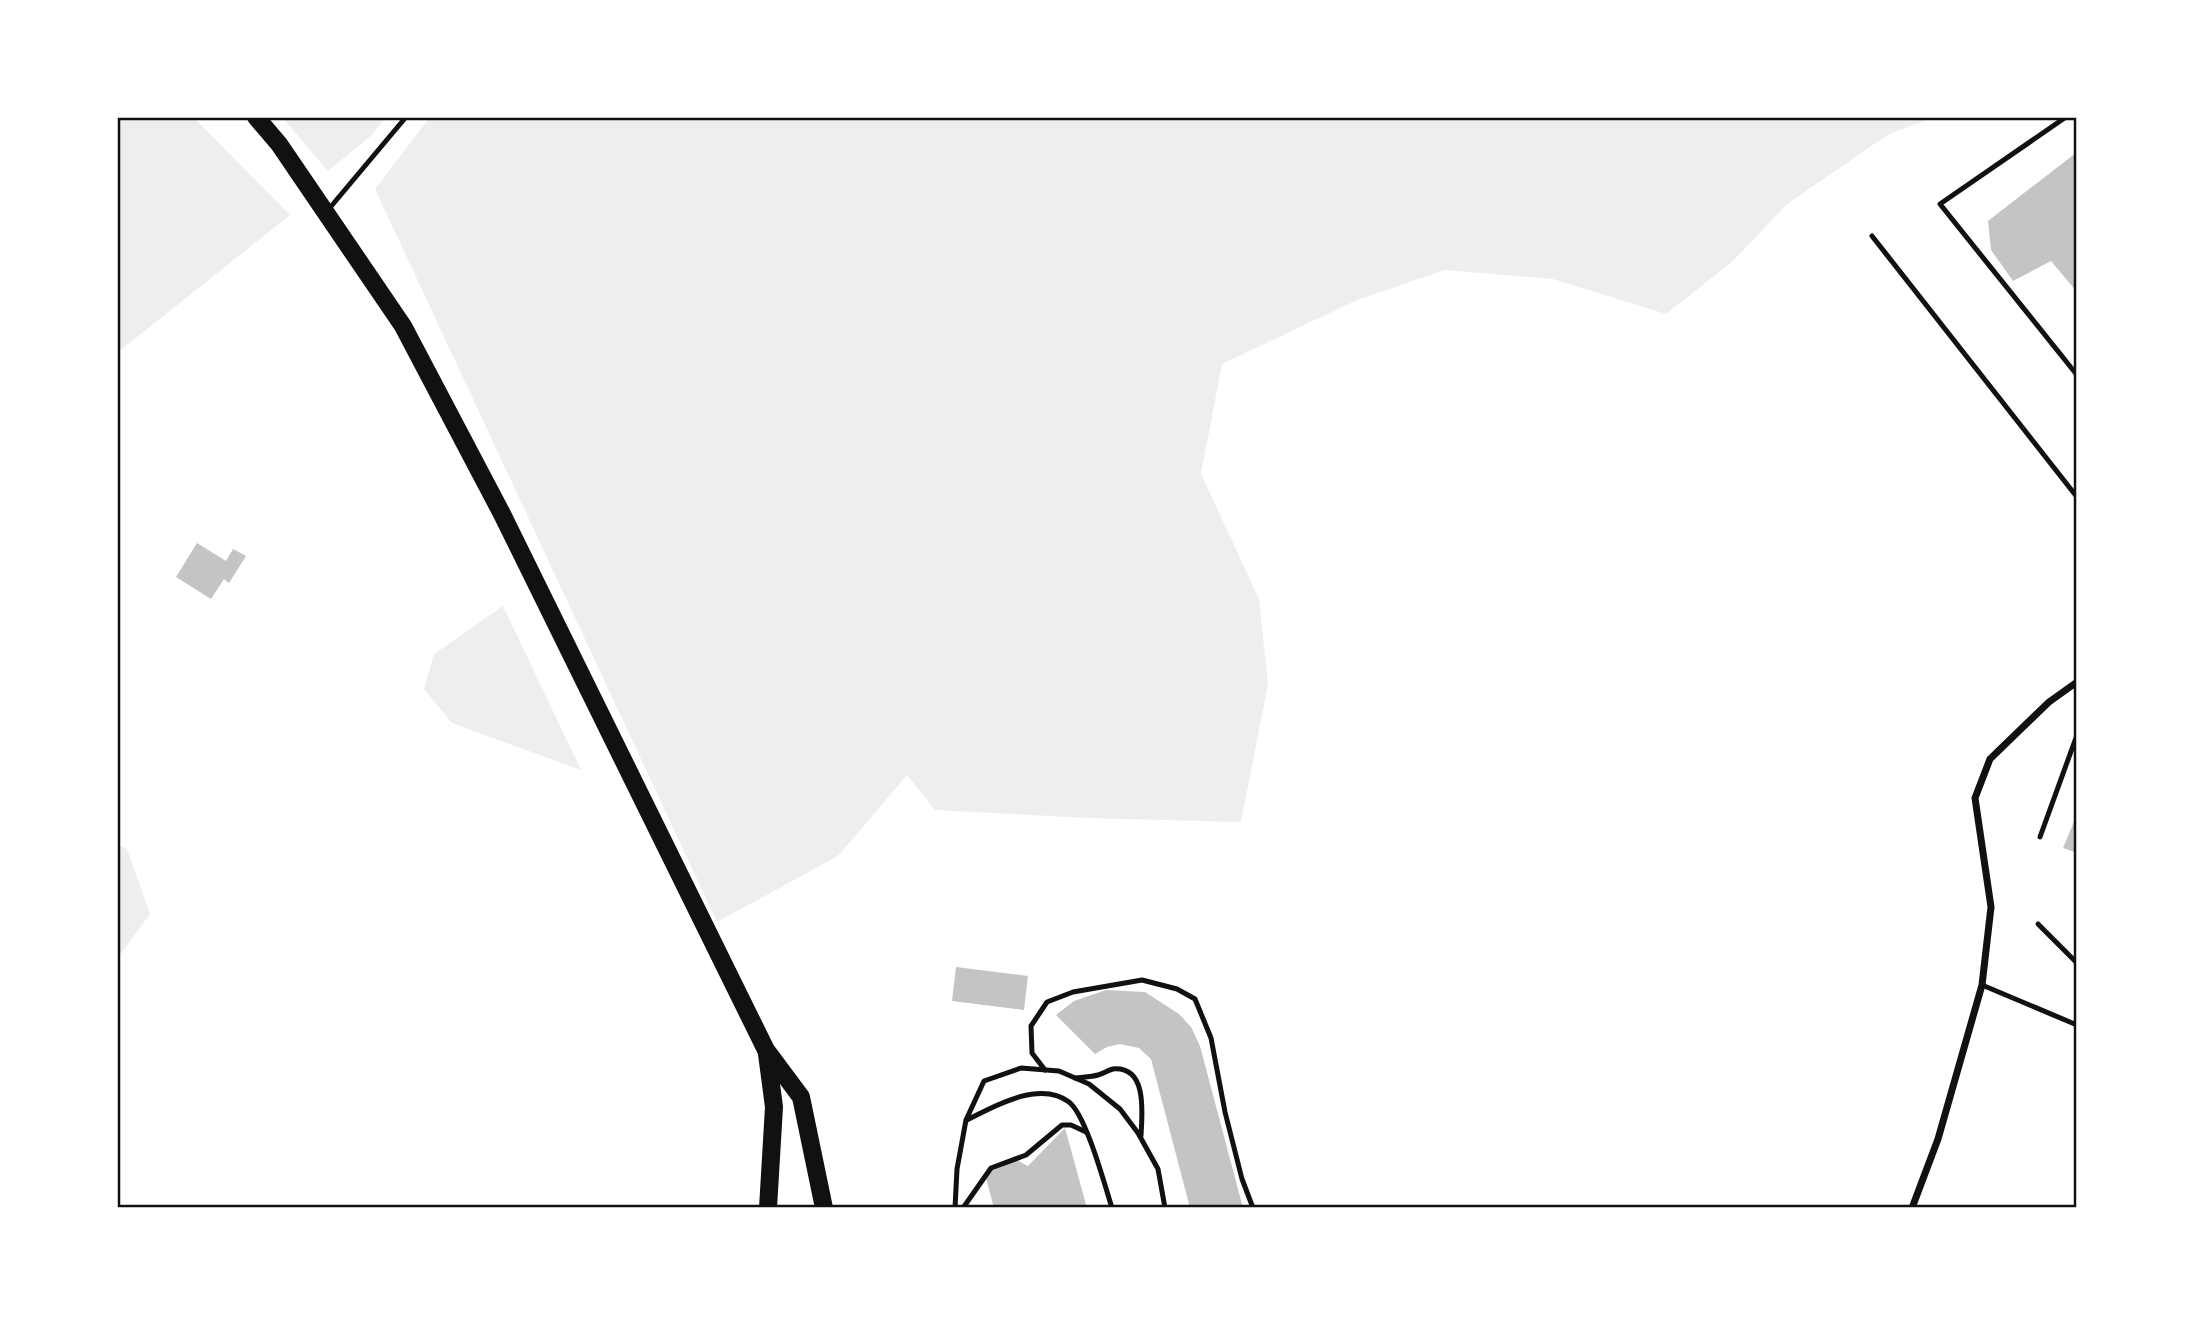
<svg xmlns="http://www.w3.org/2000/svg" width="2194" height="1325" font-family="'Sofia Sans Condensed',sans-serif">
  <rect width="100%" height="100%" fill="#fff"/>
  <g fill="#eee">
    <path d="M117,117H193L290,215L117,353Z"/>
    <path d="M282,117H386L373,134L328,171Z"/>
    <path d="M430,117H1935L1889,134L1787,204L1733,261L1666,314L1553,279L1445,270L1357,300L1222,364L1201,474L1259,599L1268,684L1241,822L1087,818L935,810L907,775L838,856L717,922L375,189Z"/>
    <path d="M503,606L581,770L452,723L424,689L434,654Z"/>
    <path d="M117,844L127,849L150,914L117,959Z"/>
  </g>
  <g fill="#c4c4c4">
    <path d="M2077,152V292L2051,261L2013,281L1991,250L1988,221Z"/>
    <path d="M197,543L226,561L233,549L246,556L229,583L224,579L211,599L176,577Z"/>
    <path d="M2077,814V853L2063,848Z"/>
    <path d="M956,967L1028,976L1024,1010L952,1001Z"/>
    <path d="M1106,990L1145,992L1179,1014L1191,1027L1200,1046L1243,1208H1190L1151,1059L1139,1048L1120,1044L1107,1047L1095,1054L1056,1015L1074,1001Z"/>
    <path d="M1065,1128L1087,1208H994L986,1178L992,1167L1017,1160L1028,1166Z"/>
  </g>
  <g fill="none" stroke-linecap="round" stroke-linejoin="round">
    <g stroke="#111" stroke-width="5">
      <path d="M2066,117L1940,204L2077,375"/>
      <path d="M328,210L406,117"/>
      <path d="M1872,236L2077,497"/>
      <path d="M2040,837L2077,735"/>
      <path d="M2038,924L2077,963"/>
      <path d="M1982,985L2077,1025"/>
      <path d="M1045,1070L1032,1053L1031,1026L1047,1002L1073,992L1142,980L1177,989L1195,999L1211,1038L1225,1112L1242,1179L1253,1208"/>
      <path d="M1075,1078C1083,1077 1091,1077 1098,1075C1103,1074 1108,1070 1113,1069C1148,1066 1142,1114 1141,1136"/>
      <path d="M967,1120C994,1106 1040,1080 1069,1102C1086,1115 1105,1186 1112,1208"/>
      <path d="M955,1208L957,1169L966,1120L984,1081L1021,1068L1059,1071L1089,1084L1120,1109L1138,1133L1158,1169L1165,1208"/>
      <path d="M963,1208L991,1168L1026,1155L1062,1125H1071L1086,1132"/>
    </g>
    <path stroke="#111" stroke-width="7" d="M1912,1208L1938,1139L1982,985L1991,907L1975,798L1990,759L2049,702L2077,682"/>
    <g stroke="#111" stroke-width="18">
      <path d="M256,117L279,144L403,326L502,514L766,1050L801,1097L824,1208"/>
      <path d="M767,1054L774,1107L768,1208"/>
    </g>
  </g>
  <rect width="2194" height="1325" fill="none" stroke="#ffffff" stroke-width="238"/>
  <rect x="119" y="119" width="1956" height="1087" fill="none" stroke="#111" stroke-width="2.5"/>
</svg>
